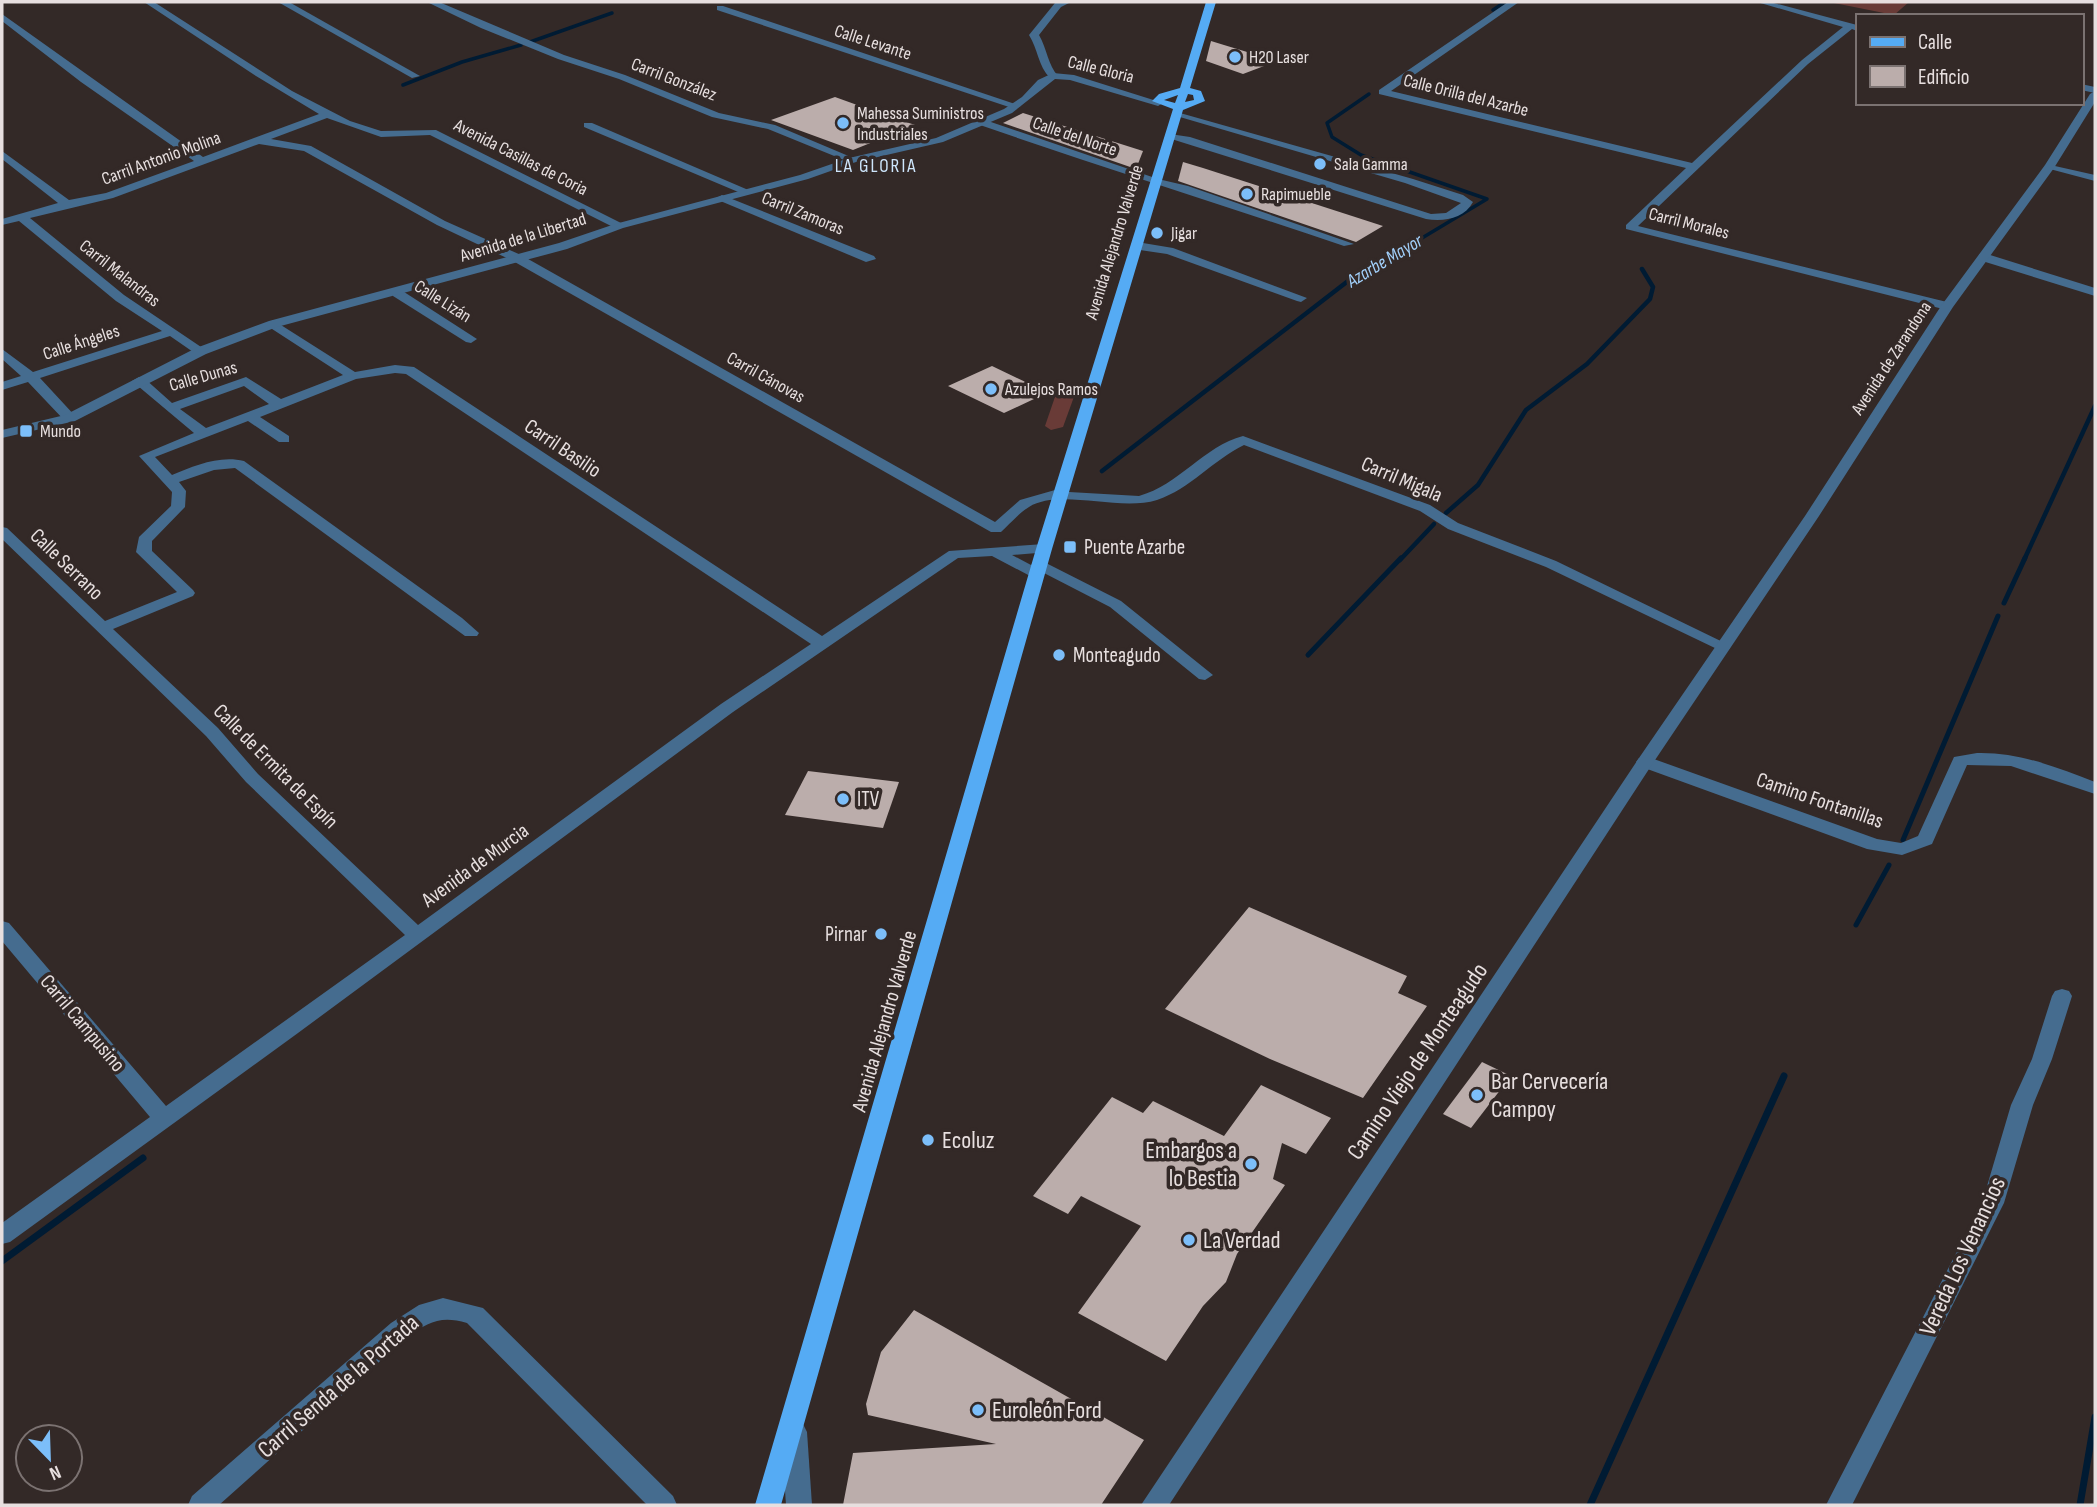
<svg xmlns="http://www.w3.org/2000/svg" width="2097" height="1507" font-family="'Sofia Sans Condensed',sans-serif">
  <rect width="100%" height="100%" fill="#332927"/>
  <g fill="#693b37">
    <path d="M1829,2H1909L1894,15Z"/>
    <path d="M1057,391L1069,390L1075,394L1063,427L1051,430L1045,426Z"/>
  </g>
  <g fill="none" stroke-linecap="round" stroke-linejoin="round">
    <g stroke="#001b33" stroke-width="3.5">
      <path d="M1493,10L1505,2"/>
      <path d="M530,42L612,13"/>
      <path d="M403,85L462,62L521,45"/>
      <path d="M1369,94L1327,123L1332,137L1361,155L1487,199L1412,244"/>
    </g>
    <g stroke="#001b33" stroke-width="4.5">
      <path d="M1102,471L1348,281L1414,242"/>
      <path d="M1446,513L1478,485L1526,410L1587,364L1650,299L1653,287L1642,269"/>
      <path d="M1400,560L1434,524"/>
      <path d="M2024,560L2095,406"/>
    </g>
    <g stroke="#001b33" stroke-width="5">
      <path d="M2004,603L2025,558"/>
      <path d="M1308,655L1401,558"/>
      <path d="M1903,840L1998,616"/>
      <path d="M1856,925L1889,865"/>
    </g>
    <g stroke="#001b33" stroke-width="7">
      <path d="M2,1261L143,1158"/>
      <path d="M1590,1505L1784,1076"/>
      <path d="M2080,1505L2095,1417"/>
    </g>
  </g>
  <g fill="#bbadab">
    <path d="M1211,41L1224,45L1277,61L1243,74L1206,61Z"/>
    <path d="M835,97L871,110L915,125L853,150L771,120Z"/>
    <path d="M1023,113L1143,151L1136,169L1003,123Z"/>
    <path d="M1183,162L1203,168L1383,226L1356,242L1178,181Z"/>
    <path d="M992,366L1034,386L1020,393L1034,399L1004,413L948,386Z"/>
    <path d="M808,771L899,782L883,828L785,815Z"/>
    <path d="M1249,907L1407,976L1398,993L1427,1006L1363,1098L1270,1059L1165,1009Z"/>
    <path d="M1482,1062L1511,1076L1471,1128L1443,1114Z"/>
    <path d="M1261,1085L1331,1118L1306,1154L1282,1143L1273,1179L1285,1185L1237,1254L1226,1282L1203,1306L1166,1361L1078,1313L1141,1226L1081,1196L1068,1214L1033,1196L1112,1097L1143,1113L1153,1101L1224,1136Z"/>
    <path d="M914,1310L1144,1440L1101,1505H843L853,1453L996,1444L868,1415L866,1404L881,1352Z"/>
  </g>
  <g fill="none" stroke-linecap="round" stroke-linejoin="round">
    <g fill="#456c8f" fill-rule="evenodd">
      <path d="M144,2H154L292,91L350,121L381,131L436,130L623,224V228H615L430,135L381,137L327,118L271,139L311,146L445,221L521,255L995,522L1020,500L1062,488L1069,492L1139,496C1179,485 1204,446 1243,436L1430,505L1458,523L1556,561L1731,646L1729,649H1717L1546,567L1448,529L1420,511L1244,445C1213,460 1190,489 1157,500C1119,512 1060,488 1029,507C1019,513 1010,524 1001,532H991L513,261L437,225L304,151L259,144L113,198L30,218L124,295L207,351L206,354H196L170,336L40,378L77,418L70,422L65,421L28,382L2,390V382L21,376L2,359V349L33,372L162,331L116,301L19,221L2,225V219L58,203L2,159V151L69,200L106,193L194,161L81,82L2,21V14L203,157L319,114L256,76Z"/>
      <path d="M278,2H289L420,76L412,78Z"/>
      <path d="M427,2H439L564,55L625,75L719,113L775,125L858,160L849,162L768,129L712,117L619,79L558,59L481,28Z"/>
      <path d="M1071,2L1061,7L1039,35C1047,49 1048,65 1058,76L1050,78C1038,66 1038,49 1029,35L1055,3Z"/>
      <path d="M1508,2H1519L1391,91L1692,163L1802,60L1843,27L1757,2H1770L1857,25V31L1852,29L1808,64L1638,226L1951,303L1953,306L1947,310L1626,229V225L1686,168L1379,94V90Z"/>
      <path d="M717,6H723L1021,106L1012,108L717,10Z"/>
      <path d="M2081,84L2095,87V93L2081,90Z"/>
      <path d="M1173,111L1413,179L1463,195L1473,202C1464,219 1443,222 1426,219L1165,137L1170,134L1190,137L1431,214L1446,213L1461,203L1405,183L1173,115Z"/>
      <path d="M980,121H988L1158,179L1188,186L1354,244L1344,246C1223,205 1101,167 980,125Z"/>
      <path d="M584,123H592L753,192L743,194L584,127Z"/>
      <path d="M2046,164L2095,175V181L2046,168Z"/>
      <path d="M722,195L874,256L876,259L866,262L718,200L716,198Z"/>
      <path d="M1137,242L1173,248L1307,298L1301,302L1297,301L1167,254L1133,249V243Z"/>
      <path d="M1979,254H1987L2095,288V296L1979,260Z"/>
      <path d="M397,289L401,290L477,339L471,343L466,342L393,296V290Z"/>
      <path d="M273,320L355,372L395,365L414,367L822,636L949,551L1044,544L1049,546L1052,549L1049,552L1012,555L1031,565L1034,562H1044L1121,601L1213,675L1205,680L1199,679L1110,607L1044,573L1042,577H1032L992,556L958,558L733,712L298,1033L10,1242L2,1244V1223L150,1117L2,941V921L9,923L166,1106L405,935L246,782L206,736L2,539V527L7,528L105,621L177,592L136,552L139,537L171,506L172,492L139,456L194,433L132,381L139,377L144,378L172,403L246,377L281,399L343,375L269,327L267,324ZM395,373L406,374L811,644L721,704L418,925L258,774L218,728L113,629L193,596L195,593L193,590L152,551V541L185,507L186,491L179,482L214,470L235,468L465,636H477L479,633L462,618L244,461C219,455 194,466 172,475L155,457L248,421L279,442H289V436L260,417L356,379ZM244,386L269,404L206,428L180,409Z"/>
      <path d="M1977,753C2019,752 2056,767 2095,782V794L2011,766L1967,765L1932,844L1902,855L1867,849L1639,766L1636,762L1639,758H1651L1877,839L1901,843L1918,836L1954,757Z"/>
      <path d="M2062,989L2069,991L2072,996L2052,1059L2033,1105L2004,1203L1852,1505H1826L1982,1203L2011,1105L2032,1059L2052,996L2055,991Z"/>
      <path d="M443,1298L483,1308L673,1496L677,1505H647L467,1323C441,1315 428,1322 407,1337L219,1505H188L192,1496L391,1323L419,1305Z"/>
      <path d="M794,1421L803,1424L807,1432L812,1505H786L781,1432L785,1424Z"/>
    </g>
    <g fill="#456c8f" fill-rule="evenodd">
      <path d="M1053,73L1074,75L1163,103L1158,106L1070,80L1055,79L1012,113L943,142L856,162L808,179L623,228L567,249L277,327L206,354L75,421L2,438V430L65,415L196,348L269,321L559,243L615,224L800,175L849,158L936,138L1004,109L1022,97L1038,80Z"/>
      <path d="M2095,91V102L2054,168L1953,307L1819,516L1651,766L1169,1505H1141L1639,758L1805,516L1941,306L2045,165L2090,94Z"/>
    </g>
    <path fill="#55abf4" fill-rule="evenodd" d="M1206,2H1216L1190,88L1201,91L1205,101L1183,110L1052,549L781,1505H755L1036,549L1173,109L1152,101L1159,94L1180,88ZM1188,94L1193,95L1194,100L1185,102ZM1178,95L1175,103L1164,100Z"/>
  </g>
  <g fill="#7cbef9" stroke="#332927" stroke-width="2.5">
    <circle cx="1235" cy="57" r="7"/>
    <circle cx="843" cy="123" r="7"/>
    <circle cx="1320" cy="164" r="7"/>
    <circle cx="1247" cy="194" r="7"/>
    <circle cx="1157" cy="233" r="7"/>
    <circle cx="991" cy="389" r="7"/>
    <rect x="19" y="424" width="14" height="14" rx="3.5"/>
    <rect x="1063" y="540" width="14" height="14" rx="3.5"/>
    <circle cx="1059" cy="655" r="7"/>
    <circle cx="843" cy="799" r="7"/>
    <circle cx="881" cy="934" r="7"/>
    <circle cx="1477" cy="1095" r="7"/>
    <circle cx="928" cy="1140" r="7"/>
    <circle cx="1251" cy="1164" r="7"/>
    <circle cx="1189" cy="1240" r="7"/>
    <circle cx="978" cy="1410" r="7"/>
  </g>
  <g text-anchor="middle" stroke-width="7" stroke-linejoin="round" paint-order="stroke">
    <g font-size="18" fill="#e7dfdf" stroke="#332927">
      <text transform="translate(873 42) rotate(18)" y="6">Calle Levante</text>
      <text transform="translate(1101 69) rotate(14)" y="6">Calle Gloria</text>
      <text transform="translate(674 79) rotate(21)" y="6">Carril González</text>
      <text transform="translate(1466 95) rotate(14)" y="6">Calle Orilla del Azarbe</text>
      <text transform="translate(1075 136) rotate(19)" y="6">Calle del Norte</text>
      <text transform="translate(521 157) rotate(27)" y="6">Avenida Casillas de Coria</text>
      <text transform="translate(161 158) rotate(-20)" y="6">Carril Antonio Molina</text>
      <text transform="translate(803 213) rotate(22)" y="6">Carril Zamoras</text>
      <text transform="translate(1689 223) rotate(14)" y="6">Carril Morales</text>
      <text transform="translate(523 237) rotate(-17)" y="6">Avenida de la Libertad</text>
      <text transform="translate(1114 242) rotate(-73)" y="6">Avenida Alejandro Valverde</text>
      <text transform="translate(120 273) rotate(38)" y="6">Carril Malandras</text>
      <text transform="translate(443 301) rotate(32)" y="6">Calle Lizán</text>
      <text transform="translate(81 342) rotate(-18)" y="6">Calle Ángeles</text>
      <text transform="translate(1891 358) rotate(-57)" y="6">Avenida de Zarandona</text>
      <text transform="translate(203 376) rotate(-16)" y="6">Calle Dunas</text>
      <text transform="translate(766 377) rotate(29)" y="6">Carril Cánovas</text>
    </g>
    <g font-size="18" fill="#e7dfdf" stroke="#332927" text-anchor="start">
      <text x="1249" y="63">H20 Laser</text>
      <text x="857" y="119">Mahessa Suministros<tspan x="857" dy="21">Industriales</tspan></text>
      <text x="1334" y="170">Sala Gamma</text>
      <text x="1261" y="200">Rapimueble</text>
      <text x="1171" y="239">Jigar</text>
      <text x="1005" y="395">Azulejos Ramos</text>
      <text x="40" y="437">Mundo</text>
    </g>
    <g font-size="19" letter-spacing="2" fill="#cee6fc" stroke="#332927">
      <text x="876" y="172">LA GLORIA</text>
    </g>
    <g font-size="19" font-style="italic" fill="#a2d0fb" stroke="#332927">
      <text transform="translate(1384 260) rotate(-31)" y="7">Azarbe Mayor</text>
    </g>
    <g font-size="21" fill="#e7dfdf" stroke="#332927">
      <text transform="translate(563 448) rotate(34)" y="7">Carril Basilio</text>
      <text transform="translate(1402 479) rotate(23)" y="7">Carril Migala</text>
      <text transform="translate(67 564) rotate(44)" y="7">Calle Serrano</text>
      <text transform="translate(276 766) rotate(45)" y="7">Calle de Ermita de Espín</text>
      <text transform="translate(1820 800) rotate(19)" y="7">Camino Fontanillas</text>
      <text transform="translate(475 865) rotate(-36)" y="7">Avenida de Murcia</text>
      <text transform="translate(884 1021) rotate(-74)" y="7">Avenida Alejandro Valverde</text>
      <text transform="translate(83 1023) rotate(50)" y="7">Carril Campusino</text>
    </g>
    <g font-size="21" fill="#e7dfdf" stroke="#332927" text-anchor="start">
      <text x="1084" y="554">Puente Azarbe</text>
      <text x="1073" y="662">Monteagudo</text>
      <text x="857" y="806">ITV</text>
      <text x="867" y="941" text-anchor="end">Pirnar</text>
    </g>
    <g font-size="24" fill="#e7dfdf" stroke="#332927">
      <text transform="translate(1417 1061) rotate(-56)" y="8">Camino Viejo de Monteagudo</text>
      <text transform="translate(1962 1256) rotate(-65)" y="8">Vereda Los Venancios</text>
      <text transform="translate(338 1386) rotate(-41)" y="8">Carril Senda de la Portada</text>
    </g>
    <g font-size="24" fill="#e7dfdf" stroke="#332927" text-anchor="start">
      <text x="1491" y="1089">Bar Cervecería<tspan x="1491" dy="28">Campoy</tspan></text>
      <text x="942" y="1148">Ecoluz</text>
      <text x="1237" y="1158" text-anchor="end">Embargos a<tspan x="1237" dy="28">lo Bestia</tspan></text>
      <text x="1203" y="1248">La Verdad</text>
      <text x="992" y="1418">Euroleón Ford</text>
    </g>
  </g>
  <rect width="2097" height="1507" fill="none" stroke="#e7dfdf" stroke-width="7"/>
  <rect x="1856" y="14" width="228" height="91" fill="#332927" stroke="#7b7271" stroke-width="2"/>
  <rect x="1870" y="37" width="35" height="10" fill="#55abf4" stroke="#7b7271" stroke-width="2"/>
  <text x="1918" y="49" font-size="21" fill="#e7dfdf">Calle</text>
  <rect x="1870" y="66" width="35" height="21" fill="#bbadab" stroke="#7b7271" stroke-width="2"/>
  <text x="1918" y="84" font-size="21" fill="#e7dfdf">Edificio</text>
  <g transform="translate(49 1458) rotate(157)"><circle r="33" fill="#332927" stroke="#7b7271" stroke-width="2"/>
  <path d="M0-5L12 26L0 18L-12 26Z" fill="#7cbef9"/>
  <text y="-10" font-size="19" font-weight="bold" text-anchor="middle" fill="#e7dfdf">N</text>
  </g>
</svg>
